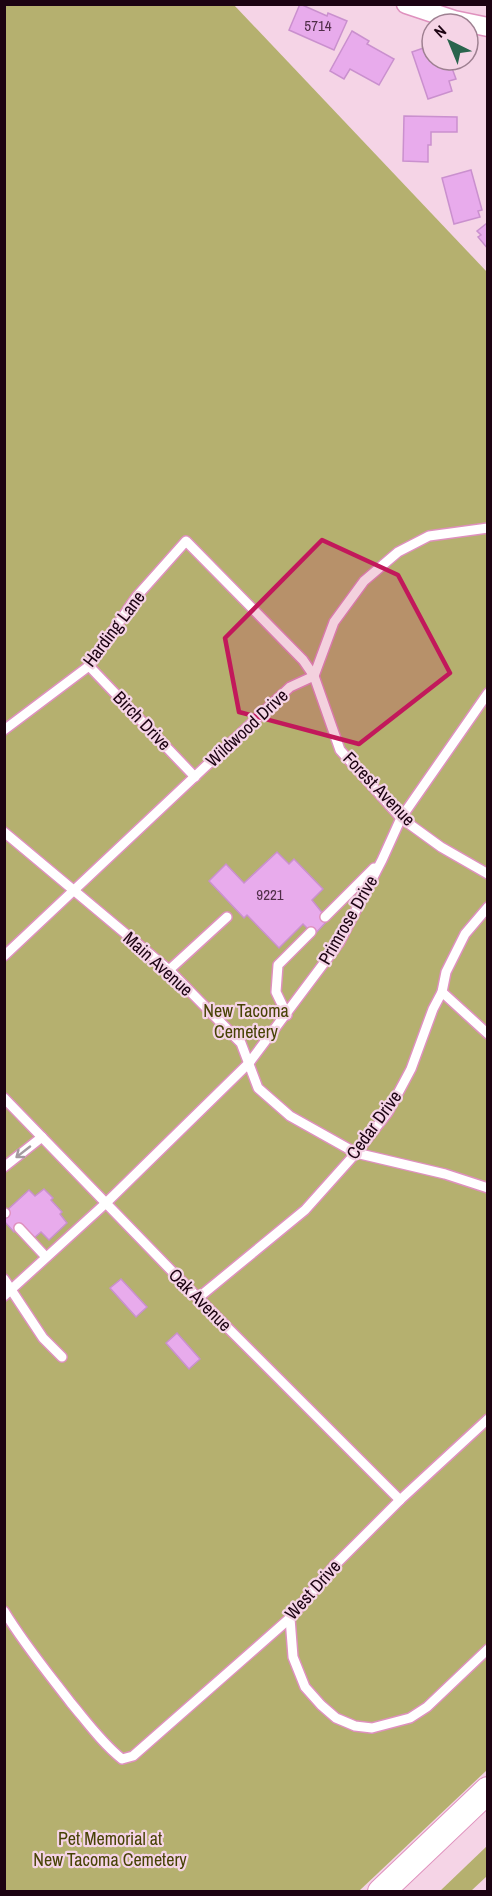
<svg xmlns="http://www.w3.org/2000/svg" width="492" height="1896" font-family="'Archivo Narrow',sans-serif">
  <rect width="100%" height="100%" fill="#f5d4e6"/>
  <g fill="#b5b06f">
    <path d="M5,5H234L487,272V1770L359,1891L5,1892Z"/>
    <path d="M487,1846V1876L471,1891H440Z"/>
  </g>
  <g fill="#e8abec" stroke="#ca90ce" stroke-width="1.5">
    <path d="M300,4L327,16L328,13L347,21L334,50L289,30Z"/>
    <path d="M352,31L369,41L367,44L394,59L379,85L350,69L344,79L330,71Z"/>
    <path d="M432,45V60H449L456,79L449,81L452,91L428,99L412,52Z"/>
    <path d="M404,116L457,117V132H431V145H428V162L403,161Z"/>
    <path d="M471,170L482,210L478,211L480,217L454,224L442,178Z"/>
    <path d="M486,224L488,225V249L478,237L481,235L477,231Z"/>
    <path d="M277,852L289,864L294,859L323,889L312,900L328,920L314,935L303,924L279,948L247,915L244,918L209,881L226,864L244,883Z"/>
    <path d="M44,1189L53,1198L51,1200L62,1212L60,1214L67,1223L49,1240L41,1232L34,1238L22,1225L14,1232L4,1221V1213L29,1190L35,1196Z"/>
    <path d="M121,1279L147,1307L136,1317L110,1288Z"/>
    <path d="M177,1333L200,1359L189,1369L166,1343Z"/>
  </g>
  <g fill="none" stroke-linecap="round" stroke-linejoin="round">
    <defs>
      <g id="lane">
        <path d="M89,666L195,777"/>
        <path d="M4,730L89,666L137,596L186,541L303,660L314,676L340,750L401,818L441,847L488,874"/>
        <path d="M4,832L169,970L241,1043L258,1088L290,1116L356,1153L445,1174L488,1188"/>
        <path d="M325,917L374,868"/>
        <path d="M4,956L290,687L314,676L334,622L364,581L398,552L429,536L488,528"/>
        <path d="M169,970L227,917"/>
        <path d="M442,992L488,1034"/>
        <path d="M287,1015L276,992L278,965L311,932"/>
        <path d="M4,1098L198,1298L400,1500"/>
        <path d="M4,1167L42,1137"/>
        <path d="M4,1213H5"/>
        <path d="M19,1228L46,1257"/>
        <path d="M4,1279L43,1338L62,1357"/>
        <path d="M4,1296L106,1203L249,1063L339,943L382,860L401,818L488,693"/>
        <path d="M198,1298L305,1210L356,1153L388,1112L411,1069L433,1009L442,992L446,972L465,934L488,907"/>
        <path d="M4,1611C24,1644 48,1673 71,1703C87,1722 102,1743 122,1759L133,1756L290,1618L335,1565L400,1500L488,1419"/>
        <path d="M290,1618L293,1657L305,1687L321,1705L336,1718L355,1726L372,1728L410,1718L427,1707L488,1649"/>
      </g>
      <path id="street" d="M406,4L454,20L488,27"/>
      <path id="secondary" d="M381,1892L488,1790"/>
    </defs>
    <use href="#lane" stroke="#df91be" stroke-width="12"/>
    <use href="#street" stroke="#df91be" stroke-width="21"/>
    <use href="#secondary" stroke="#df91be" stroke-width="28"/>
    <use href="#lane" stroke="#fff" stroke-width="9"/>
    <use href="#street" stroke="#fff" stroke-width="18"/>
    <use href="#secondary" stroke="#fff" stroke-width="26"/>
  </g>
  <defs><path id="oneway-shaft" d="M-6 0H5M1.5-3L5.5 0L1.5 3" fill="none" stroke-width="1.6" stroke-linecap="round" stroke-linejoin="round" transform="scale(1.5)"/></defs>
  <use stroke="#a49aa0" href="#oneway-shaft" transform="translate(23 1152) rotate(142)"/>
  <path fill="#c2185b" fill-opacity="0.2" stroke="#c2185b" stroke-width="4.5" stroke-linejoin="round" d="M322,540L398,575L450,673L359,744L239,712L225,638Z"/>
  <g text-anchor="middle" stroke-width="4.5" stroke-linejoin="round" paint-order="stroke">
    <g font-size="15" fill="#4f2d48">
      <text x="318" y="31">5714</text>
      <text x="270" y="900">9221</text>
    </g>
    <g font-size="18" fill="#1c0312" stroke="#f5d4e6">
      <text transform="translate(114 629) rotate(-53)" y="6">Harding Lane</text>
      <text transform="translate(142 721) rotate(46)" y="6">Birch Drive</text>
      <text transform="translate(247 728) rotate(-43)" y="6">Wildwood Drive</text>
      <text transform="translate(379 789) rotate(46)" y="6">Forest Avenue</text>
      <text transform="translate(348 920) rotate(-60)" y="6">Primrose Drive</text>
      <text transform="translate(158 964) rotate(42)" y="6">Main Avenue</text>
      <text transform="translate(374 1125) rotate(-54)" y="6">Cedar Drive</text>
      <text transform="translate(200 1300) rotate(45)" y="6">Oak Avenue</text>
      <text transform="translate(313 1590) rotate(-48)" y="6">West Drive</text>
    </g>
    <g font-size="18" fill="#474205" stroke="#f5d4e6">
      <text x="246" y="1017">New Tacoma<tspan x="246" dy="21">Cemetery</tspan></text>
      <text x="110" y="1845">Pet Memorial at<tspan x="110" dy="21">New Tacoma Cemetery</tspan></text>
    </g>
  </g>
  <rect width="492" height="1896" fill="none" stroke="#1c0312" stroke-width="12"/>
  <g transform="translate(450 42) rotate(317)"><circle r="28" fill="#f5d4e6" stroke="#9e8091" stroke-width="1.5"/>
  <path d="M0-4.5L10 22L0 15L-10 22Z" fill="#2a644d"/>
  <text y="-9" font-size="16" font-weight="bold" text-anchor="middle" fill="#1c0312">N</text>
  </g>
</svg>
